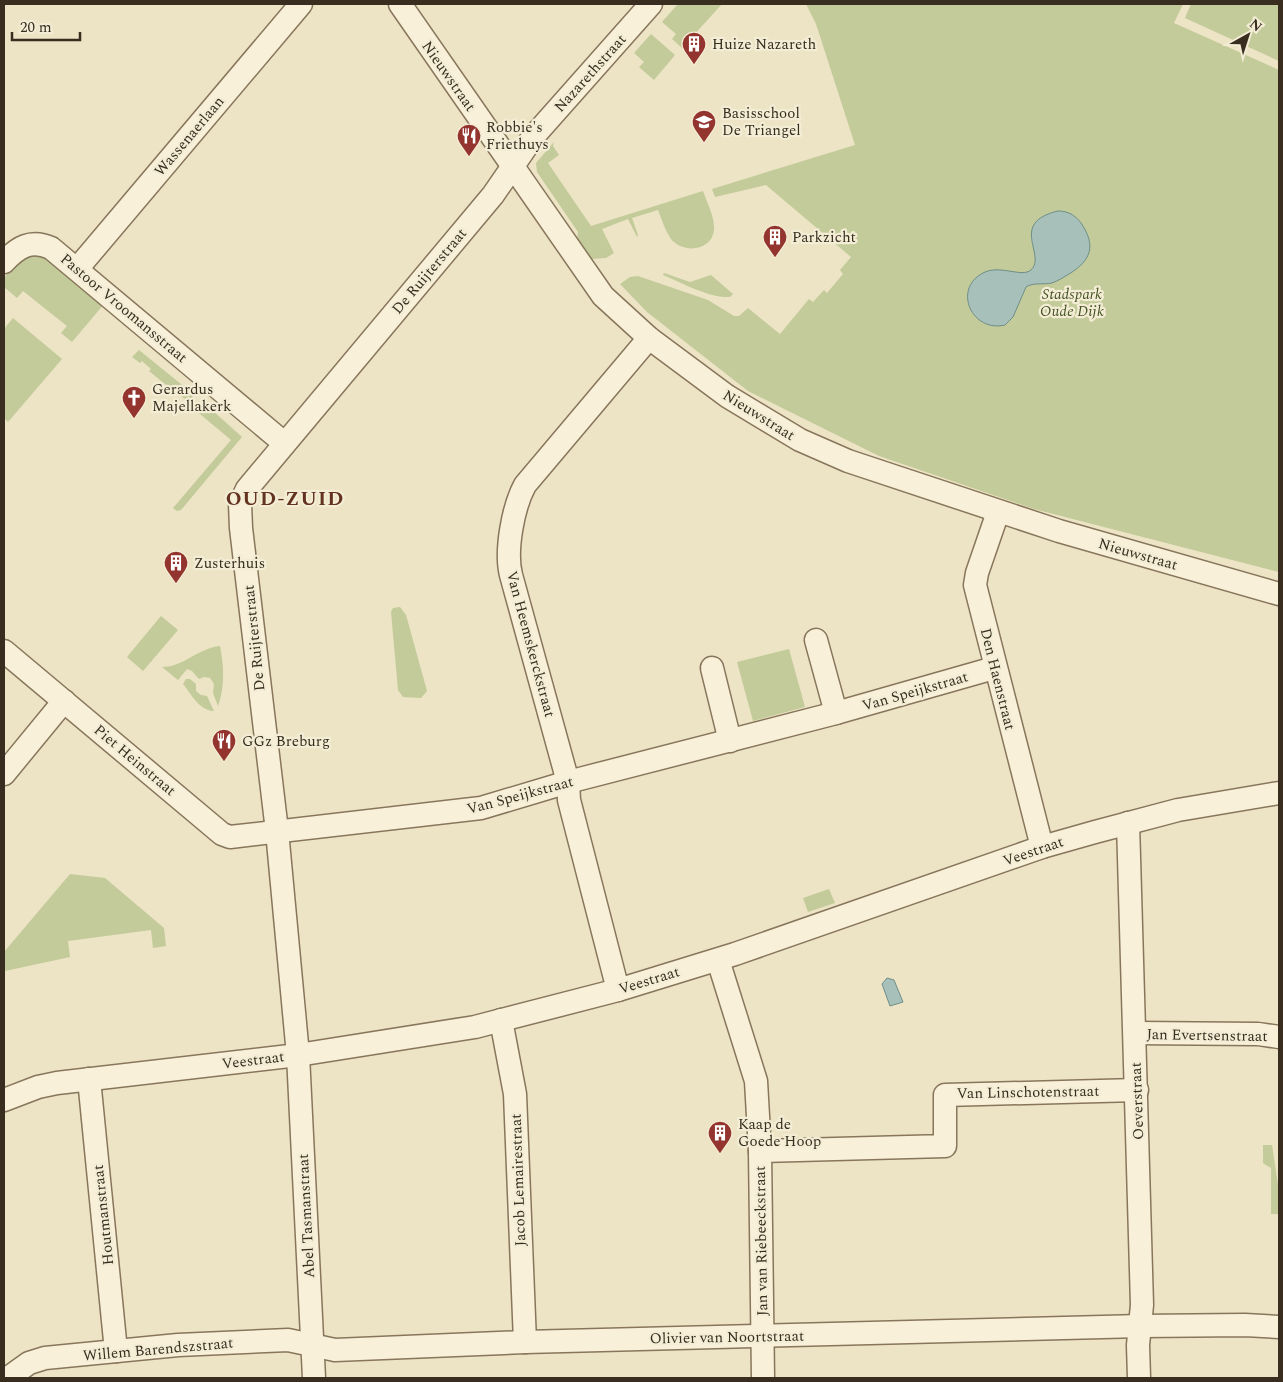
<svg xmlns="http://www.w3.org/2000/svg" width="1283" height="1382" font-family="Spectral,serif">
  <rect width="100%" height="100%" fill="#ede3c5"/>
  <g fill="#c2cb99">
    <path d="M678,4H722L682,48L672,39L676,34L662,22Z"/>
    <path d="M806,4H1183L1174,23L1279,70V572L1034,509L879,456L748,391L647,312L620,284L630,277L638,276L708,300L734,316H739L748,308L780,334L809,299L813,302L824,290L827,293L843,274L840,270L851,257L766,185L715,197L712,189L855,145L816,24Z"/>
    <path d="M1191,4H1279V61L1185,18Z"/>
    <path d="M651,34L675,55L654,80L639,67L644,62L634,53Z"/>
    <path d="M554,142L553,146L559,155L548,163L591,226L703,191C707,203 715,217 714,230C712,251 683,254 671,239C665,230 662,220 658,210L632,218L638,235L637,237L628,219L602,229L614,253L606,258L592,259L577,240L578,232L537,172L536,163Z"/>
    <path d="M32,255L49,259L104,304L72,342L61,333L67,326L23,291L17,298L4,287V278C13,267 19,259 32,255Z"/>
    <path d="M664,273L690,282L711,275L733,294L730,297C708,298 683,283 663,275Z"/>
    <path d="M13,318L62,359L8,422L4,418V329Z"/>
    <path d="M139,350L192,393L193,396L188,403L173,387L171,389L149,371L151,369L142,361L140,363L132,357Z"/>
    <path d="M203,402L242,437L181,510L177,511L173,508L231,440L194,409Z"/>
    <path d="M400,607L406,615L427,691L421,698L403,697L398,690L391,612L393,608Z"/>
    <path d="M161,616L178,630L143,671L127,657Z"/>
    <path d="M220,646C224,666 225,687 218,706L213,693L214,684L210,678L204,677L199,679L192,671L187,669L178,680L162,667C184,667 198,648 220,646Z"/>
    <path d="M789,649L805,707L753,721L737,662Z"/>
    <path d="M186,679H190L196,684V691L201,695L207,696L214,711C198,710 191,693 183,684Z"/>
    <path d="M70,874L105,878L164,928L166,946L153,948L151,930L68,941L70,957L5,971L4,952Z"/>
    <path d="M829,889L835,903L808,912L803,898Z"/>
    <path d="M1263,1145H1272L1279,1191V1214H1271V1168L1263,1163Z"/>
  </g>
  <g fill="#a7c0ba" stroke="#6e8e88">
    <path d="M1058,211C1068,211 1075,215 1081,223C1096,245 1092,260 1069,274C1064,277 1058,281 1052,283C1043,285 1034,282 1026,287L1013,317L1005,325C972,333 952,289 983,273C999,264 1022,278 1031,270C1047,255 1008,223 1058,211Z"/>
    <path d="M887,978L894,980L903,1002L890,1006L882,984Z"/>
  </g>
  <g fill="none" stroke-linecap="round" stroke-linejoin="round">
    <defs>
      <g id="street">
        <path d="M400,4L603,296L649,338L727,396L800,440L848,461L1059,531L1279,594"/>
        <path d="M4,262C18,247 31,239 51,248L284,443"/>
        <path d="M77,269L301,4"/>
        <path d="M998,512L977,573L975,585L1042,847"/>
        <path d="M816,640L836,713"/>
        <path d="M4,651L222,834L230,837L481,808L568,782L836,713L994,668"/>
        <path d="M712,668L730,741"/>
        <path d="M4,774L64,701"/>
        <path d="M1128,823L1142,1305L1138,1345L1139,1378"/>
        <path d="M718,960L756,1081L760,1151L763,1378"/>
        <path d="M618,990L569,800L568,782L511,575C505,551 513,507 525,485L649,338"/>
        <path d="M501,1020L515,1094L525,1342"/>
        <path d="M1135,1033L1258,1034L1279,1037"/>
        <path d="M89,1079L116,1351"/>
        <path d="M4,1100L38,1087L57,1083L298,1055L475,1027L618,990L735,954L1042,847L1095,832L1178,810L1279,793"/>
        <path d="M760,1151L945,1146V1095L1137,1090"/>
        <path d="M8,1378L29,1363L45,1358L178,1345L288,1340L335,1350L525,1342L1141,1326L1245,1325L1279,1327"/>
        <path d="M314,1378L298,1055L277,831L241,528L240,504L247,489L493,195L533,137L651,4"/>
      </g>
    </defs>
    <use href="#street" stroke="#87765c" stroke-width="25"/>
    <use href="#street" stroke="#f8f0d8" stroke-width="22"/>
  </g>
  <defs>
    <symbol id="building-pin" viewBox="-11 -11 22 30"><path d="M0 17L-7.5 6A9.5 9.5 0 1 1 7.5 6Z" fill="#94342e" stroke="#f4edd5"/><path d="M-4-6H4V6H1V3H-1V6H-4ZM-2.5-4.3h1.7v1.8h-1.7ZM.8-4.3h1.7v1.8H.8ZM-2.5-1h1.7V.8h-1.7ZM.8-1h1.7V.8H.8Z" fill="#fff"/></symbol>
    <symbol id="school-pin" viewBox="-11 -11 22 30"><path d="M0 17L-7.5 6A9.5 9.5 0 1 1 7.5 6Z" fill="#94342e" stroke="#f4edd5"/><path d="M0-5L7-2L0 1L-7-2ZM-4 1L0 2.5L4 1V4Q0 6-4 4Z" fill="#fff"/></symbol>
    <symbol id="restaurant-pin" viewBox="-11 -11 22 30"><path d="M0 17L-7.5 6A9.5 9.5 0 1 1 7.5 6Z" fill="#94342e" stroke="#f4edd5"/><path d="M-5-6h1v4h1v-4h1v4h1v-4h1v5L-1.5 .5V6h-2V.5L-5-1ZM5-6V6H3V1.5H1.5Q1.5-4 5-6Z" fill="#fff"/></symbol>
    <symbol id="church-pin" viewBox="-11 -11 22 30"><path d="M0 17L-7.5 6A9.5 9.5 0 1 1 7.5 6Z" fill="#94342e" stroke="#f4edd5"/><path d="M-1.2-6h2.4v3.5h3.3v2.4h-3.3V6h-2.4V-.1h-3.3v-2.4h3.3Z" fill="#fff"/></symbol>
  </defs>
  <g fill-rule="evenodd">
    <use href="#building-pin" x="680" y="30" width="28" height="38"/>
    <use href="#school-pin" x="690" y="108" width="28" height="38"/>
    <use href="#restaurant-pin" x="455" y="122" width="28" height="38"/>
    <use href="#building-pin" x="761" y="223" width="28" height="38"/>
    <use href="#church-pin" x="120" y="384" width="28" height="38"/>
    <use href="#building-pin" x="162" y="549" width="28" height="38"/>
    <use href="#restaurant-pin" x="210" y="727" width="28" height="38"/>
    <use href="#building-pin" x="706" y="1119" width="28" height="38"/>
  </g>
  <g text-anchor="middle" stroke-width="4.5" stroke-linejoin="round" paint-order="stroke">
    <g font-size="15" fill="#382d1f" stroke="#f4edd5" text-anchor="start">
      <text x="712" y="49">Huize Nazareth</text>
      <text x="722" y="118">Basisschool<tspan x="722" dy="17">De Triangel</tspan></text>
      <text x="486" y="132">Robbie's<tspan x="486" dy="17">Friethuys</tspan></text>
      <text x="792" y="242">Parkzicht</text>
      <text x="152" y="394">Gerardus<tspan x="152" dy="17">Majellakerk</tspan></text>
      <text x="194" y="568">Zusterhuis</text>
      <text x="242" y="746">GGz Breburg</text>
      <text x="738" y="1129">Kaap de<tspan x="738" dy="17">Goede Hoop</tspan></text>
    </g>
    <g font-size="15" fill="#382d1f" stroke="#f4edd5">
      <text transform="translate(590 73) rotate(-48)" y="5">Nazarethstraat</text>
      <text transform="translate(449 76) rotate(55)" y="5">Nieuwstraat</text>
      <text transform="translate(189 136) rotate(-50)" y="5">Wassenaerlaan</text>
      <text transform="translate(429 271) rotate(-50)" y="5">De Ruijterstraat</text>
      <text transform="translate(124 308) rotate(40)" y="5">Pastoor Vroomansstraat</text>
      <text transform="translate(759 415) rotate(32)" y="5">Nieuwstraat</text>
      <text transform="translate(1138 554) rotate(16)" y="5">Nieuwstraat</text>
      <text transform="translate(254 638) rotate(-96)" y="5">De Ruijterstraat</text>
      <text transform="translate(531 644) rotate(75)" y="5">Van Heemskerckstraat</text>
      <text transform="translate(998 679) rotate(76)" y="5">Den Haenstraat</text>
      <text transform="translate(915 691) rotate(-16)" y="5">Van Speijkstraat</text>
      <text transform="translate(135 760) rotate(40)" y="5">Piet Heinstraat</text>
      <text transform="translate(520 795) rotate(-15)" y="5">Van Speijkstraat</text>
      <text transform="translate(1033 851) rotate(-19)" y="5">Veestraat</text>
      <text transform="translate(649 980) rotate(-17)" y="5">Veestraat</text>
      <text transform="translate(1207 1035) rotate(1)" y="5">Jan Evertsenstraat</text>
      <text transform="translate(253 1060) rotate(-7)" y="5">Veestraat</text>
      <text transform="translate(1028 1092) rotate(-1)" y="5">Van Linschotenstraat</text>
      <text transform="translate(1137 1101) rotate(-92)" y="5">Oeverstraat</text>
      <text transform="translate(518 1180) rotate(-92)" y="5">Jacob Lemairestraat</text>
      <text transform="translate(103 1215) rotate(-96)" y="5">Houtmanstraat</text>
      <text transform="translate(306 1216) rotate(-93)" y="5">Abel Tasmanstraat</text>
      <text transform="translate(761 1241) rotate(-91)" y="5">Jan van Riebeeckstraat</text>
      <text transform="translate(727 1337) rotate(-1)" y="5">Olivier van Noortstraat</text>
      <text transform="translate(158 1349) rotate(-5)" y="5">Willem Barendszstraat</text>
    </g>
    <g font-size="15" font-style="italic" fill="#455426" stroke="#f4edd5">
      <text x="1072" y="299">Stadspark<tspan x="1072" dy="17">Oude Dijk</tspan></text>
    </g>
    <g font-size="20" font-weight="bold" letter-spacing="1" fill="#633220" stroke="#f4edd5">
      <text x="285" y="505">OUD-ZUID</text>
    </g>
  </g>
  <rect width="1283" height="1382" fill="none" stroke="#382d1f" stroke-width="10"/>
  <g transform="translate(1248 35) rotate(39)" stroke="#f4edd5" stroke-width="4" paint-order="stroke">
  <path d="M0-4L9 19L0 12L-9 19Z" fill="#382d1f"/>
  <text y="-8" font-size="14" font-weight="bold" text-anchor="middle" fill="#382d1f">N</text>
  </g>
  <path d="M12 32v8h68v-8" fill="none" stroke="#382d1f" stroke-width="2.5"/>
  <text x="20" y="32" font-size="15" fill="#382d1f" stroke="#f4edd5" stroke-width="4" paint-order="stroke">20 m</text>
</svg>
